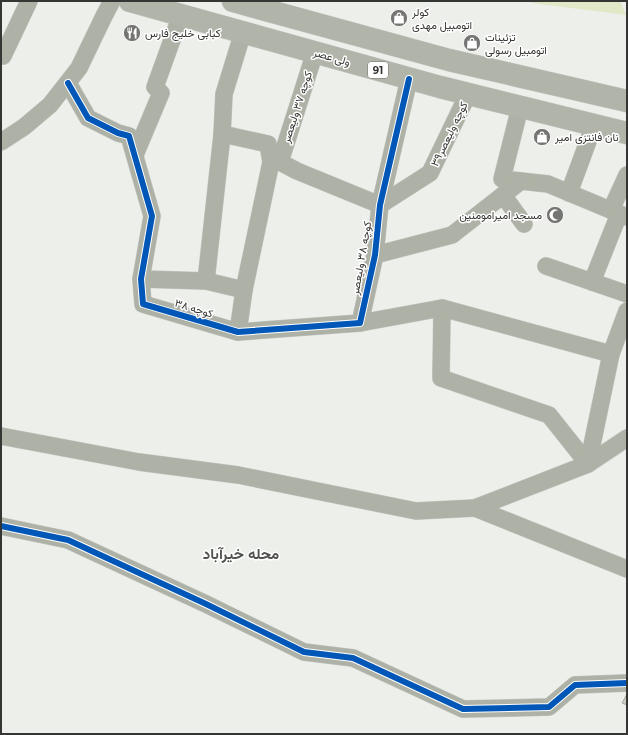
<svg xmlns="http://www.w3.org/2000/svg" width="628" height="735" font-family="Montserrat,Vazirmatn,sans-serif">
  <rect width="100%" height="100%" fill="#edefeb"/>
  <path fill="#e0e8c7" d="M524,1H620L626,15L539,4Z"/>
  <path fill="#cbcfc2" stroke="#aaaba8" d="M627,694V705L622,703Z"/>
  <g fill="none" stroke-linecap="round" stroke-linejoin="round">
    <defs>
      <g id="minor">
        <path d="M3,56L29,1"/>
        <path d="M68,83L88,118L118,133L129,136L152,216L141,279L143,304L238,332L360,323L375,255L380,205L409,79"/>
        <path d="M520,107L502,179L548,184L627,217"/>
        <path d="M222,135H227L268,144L271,162H280L297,171L380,205L430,173L468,94"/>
        <path d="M1,142L24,127L50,105L79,68L104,16L112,1"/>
        <path d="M135,155L161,93L155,87L181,15"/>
        <path d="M280,162L315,52"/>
        <path d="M569,193L594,125"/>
        <path d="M503,195L524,224"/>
        <path d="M611,210L627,175"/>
        <path d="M375,255L452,235L521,181"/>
        <path d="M546,266L627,294"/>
        <path d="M141,279L206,281L244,290"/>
        <path d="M206,281L222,135L224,94L243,32"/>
        <path d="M592,282L619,214"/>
        <path d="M442,308L441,378L549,415L588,464L627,438"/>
        <path d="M360,323L442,308L611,354"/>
        <path d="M238,332L244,290L271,162"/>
        <path d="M1,436L139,462L238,475L416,511L475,508L627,569"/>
        <path d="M475,508L588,464L611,354L627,311"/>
        <path d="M1,526L68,540L206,604L304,652L353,658L463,709L549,707L575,685L627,683"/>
      </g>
      <g id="primary">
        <path d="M130,1L440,87L627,133"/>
        <path d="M233,1L449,60L627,101"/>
      </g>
    </defs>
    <use href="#minor" stroke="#c8c9c7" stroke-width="18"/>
    <use href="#primary" stroke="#c8c9c7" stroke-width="23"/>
    <use href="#minor" stroke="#aeb2a6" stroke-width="17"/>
    <use href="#primary" stroke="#b1b4a9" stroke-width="22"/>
    <defs>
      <g id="cycleway">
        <path d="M68,83L88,118L118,133L129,136L152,216L141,279L143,304L238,332L360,323L375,255L380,205L409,79"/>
        <path d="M1,526L68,540L206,604L304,652L353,658L463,709L549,707L575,685L627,683"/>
      </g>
    </defs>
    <use href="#cycleway" stroke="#fff" stroke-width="8"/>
    <use href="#cycleway" stroke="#0057b8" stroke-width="6"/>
  </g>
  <defs>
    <symbol id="shop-disc" viewBox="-11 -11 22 22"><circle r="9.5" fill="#757673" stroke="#fff"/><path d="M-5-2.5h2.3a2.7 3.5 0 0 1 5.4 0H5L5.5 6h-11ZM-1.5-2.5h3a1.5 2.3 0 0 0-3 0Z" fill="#fff"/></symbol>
    <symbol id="restaurant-disc" viewBox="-11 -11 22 22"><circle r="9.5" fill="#757673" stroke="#fff"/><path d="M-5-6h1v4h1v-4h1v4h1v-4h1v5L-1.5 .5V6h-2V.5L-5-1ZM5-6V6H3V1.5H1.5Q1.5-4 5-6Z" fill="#fff"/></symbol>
    <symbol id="mosque-disc" viewBox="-11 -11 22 22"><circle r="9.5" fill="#757673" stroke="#fff"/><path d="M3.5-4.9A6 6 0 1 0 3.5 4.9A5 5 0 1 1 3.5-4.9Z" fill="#fff"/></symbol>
  </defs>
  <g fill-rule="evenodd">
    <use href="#shop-disc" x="389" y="8" width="20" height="20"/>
    <use href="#restaurant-disc" x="122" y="23" width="20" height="20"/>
    <use href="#shop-disc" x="462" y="33" width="20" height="20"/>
    <use href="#shop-disc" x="532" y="127" width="20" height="20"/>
    <use href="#mosque-disc" x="545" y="205" width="20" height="20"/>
  </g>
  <g text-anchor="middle" stroke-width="3" stroke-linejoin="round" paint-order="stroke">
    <rect fill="#fff" stroke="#727270" stroke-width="1" x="368" y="62" width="20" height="16" rx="3"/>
    <g font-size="10" font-weight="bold" fill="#353533">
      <text x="378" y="74">91</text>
    </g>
    <g font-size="11" fill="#353533" stroke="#fff" text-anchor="start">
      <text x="412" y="16">کولر<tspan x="412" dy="13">اتومبیل مهدی</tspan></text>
      <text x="145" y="37">کبابی خلیج فارس</text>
      <text x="485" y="41">تزئینات<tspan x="485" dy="13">اتومبیل رسولی</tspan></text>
      <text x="555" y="141">نان فانتزی امیر</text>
      <text x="542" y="219" text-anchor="end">مسجد امیرامومنین</text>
    </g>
    <g font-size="11" fill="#353533" stroke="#fff">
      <text transform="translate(332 57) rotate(16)" y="4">ولی عصر</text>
      <text transform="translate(297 107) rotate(-72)" y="4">کوچه ۳۷ ولیعصر</text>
      <text transform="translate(449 134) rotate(-64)" y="4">کوچه ولیعصر۳۹</text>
      <text transform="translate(361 258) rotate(-80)" y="4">کوچه ۳۸ ولیعصر</text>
      <text transform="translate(194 308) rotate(17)" y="4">کوچه ۳۸</text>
    </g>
    <g font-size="15" font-weight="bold" fill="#51534e" stroke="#fff">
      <text x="241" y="559">محله خیرآباد</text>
    </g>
  </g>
  <rect width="628" height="735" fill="none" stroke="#353533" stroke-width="4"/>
</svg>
